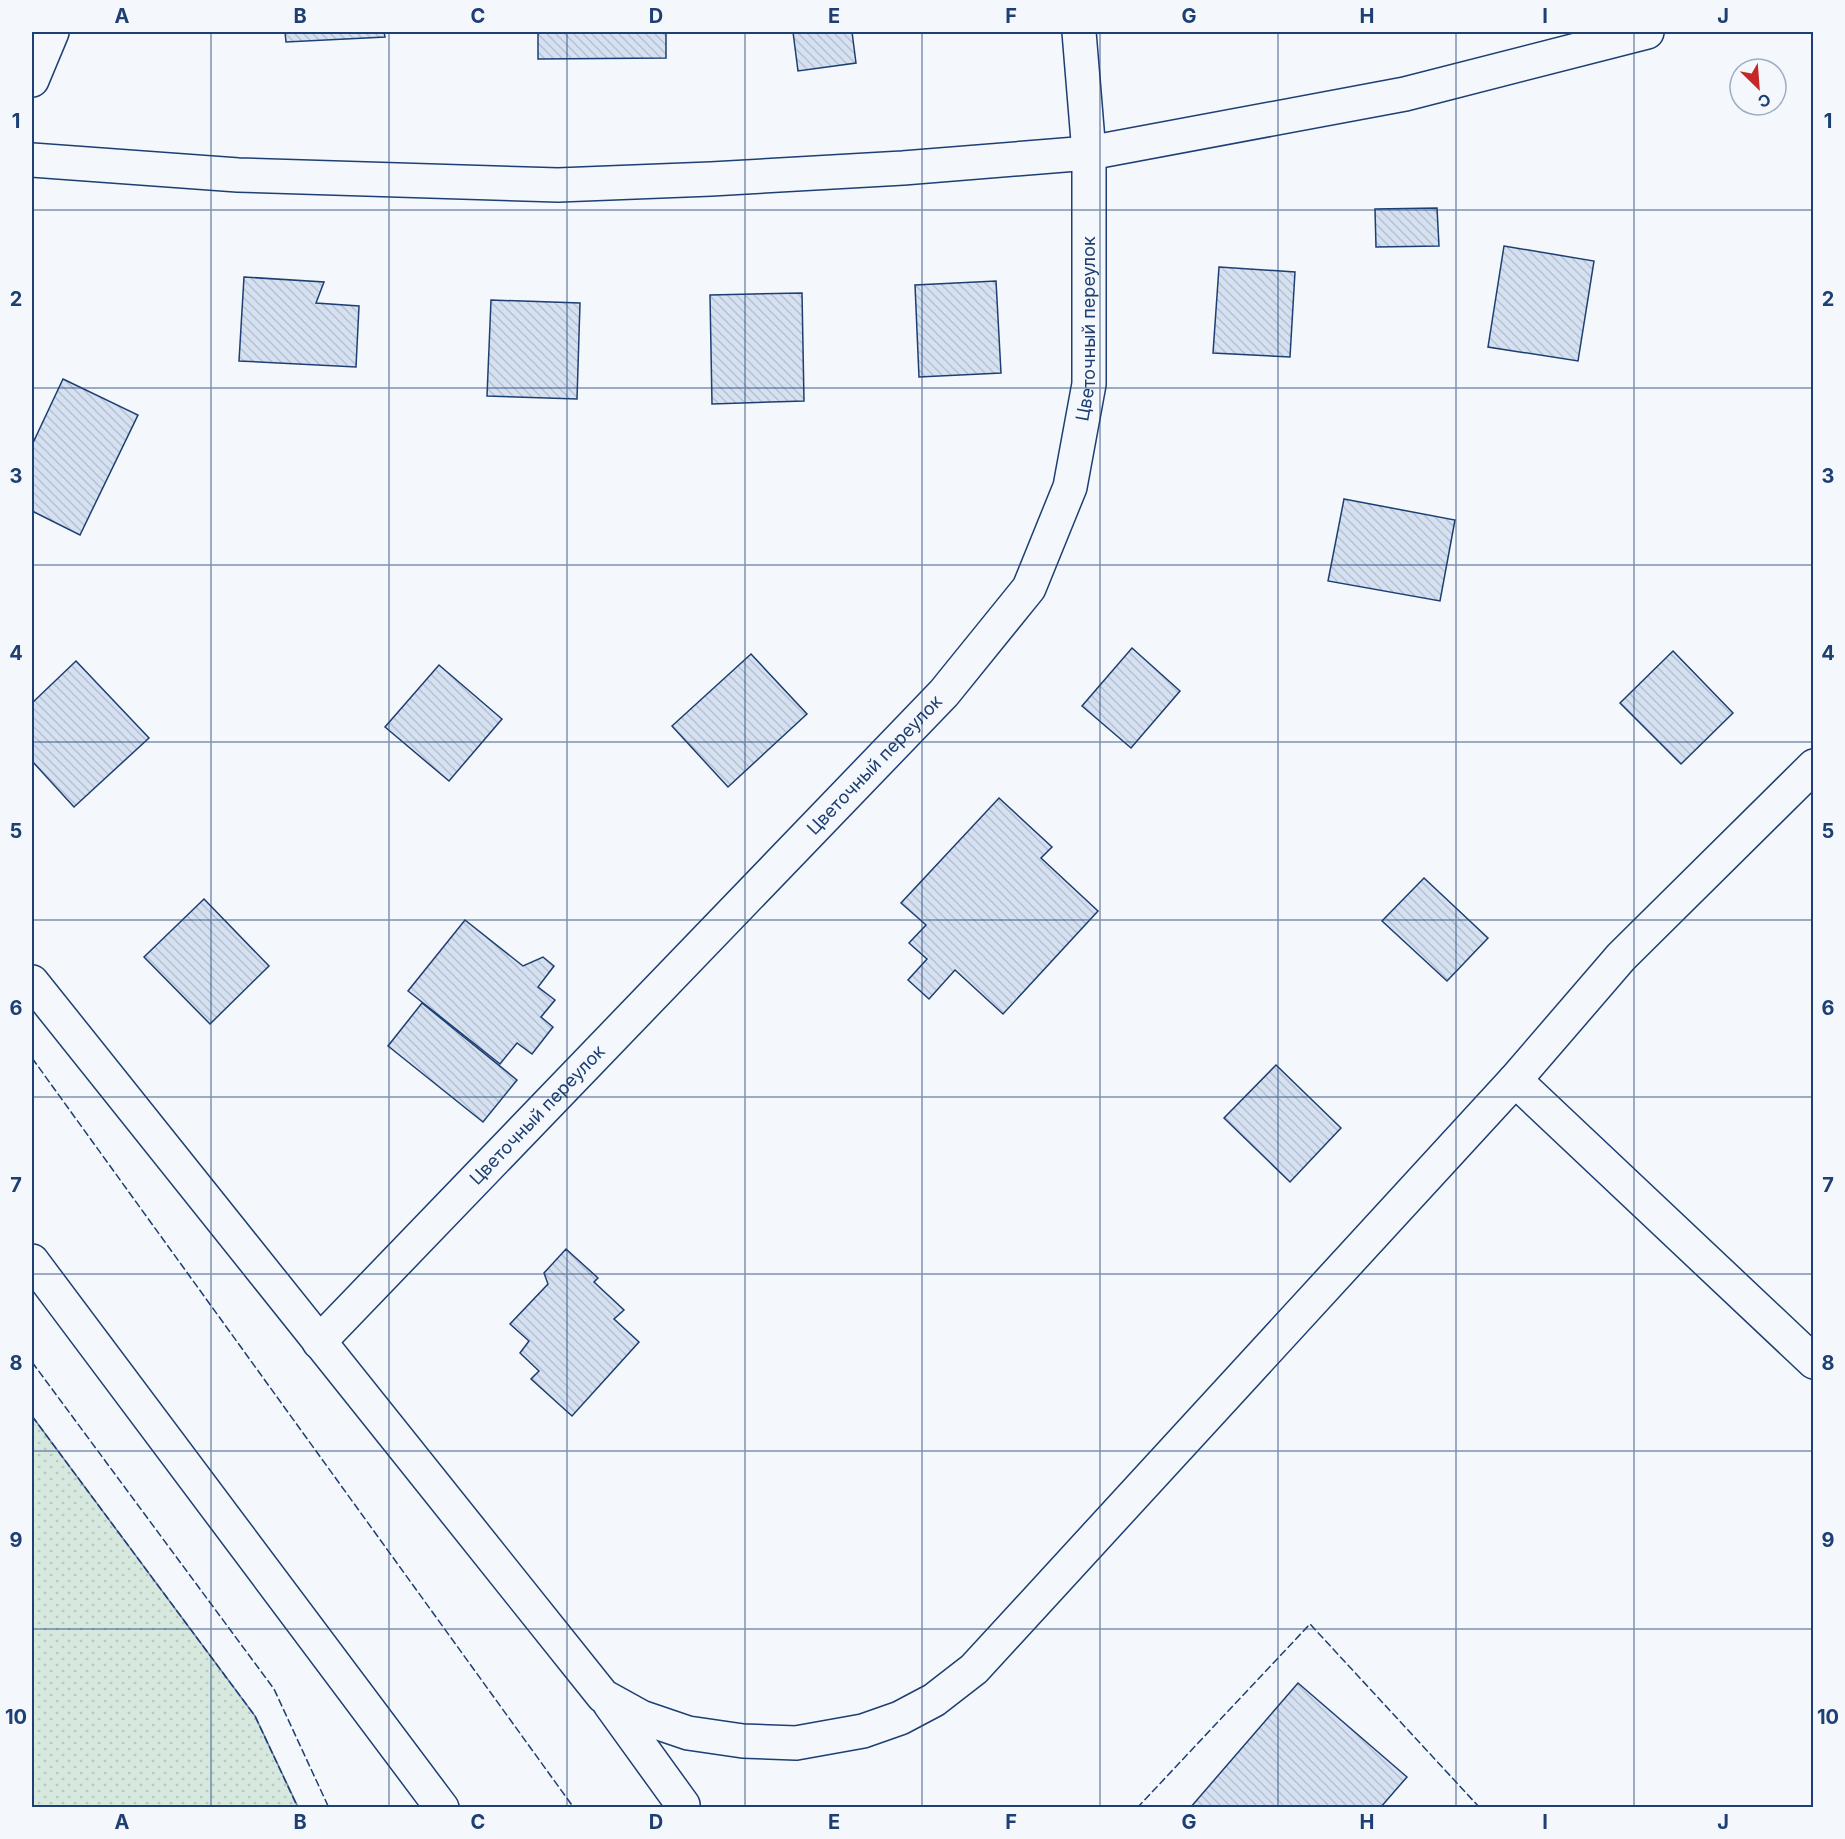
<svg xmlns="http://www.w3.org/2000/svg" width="1845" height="1839" font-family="Inter,sans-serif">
  <defs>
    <pattern id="green-dots" width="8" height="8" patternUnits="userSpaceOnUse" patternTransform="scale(1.5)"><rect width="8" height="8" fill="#d7e8df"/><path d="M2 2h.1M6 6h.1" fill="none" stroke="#b8c8c3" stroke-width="1.8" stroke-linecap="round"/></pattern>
    <pattern id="building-back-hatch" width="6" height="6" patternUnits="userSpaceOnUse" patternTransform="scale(1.5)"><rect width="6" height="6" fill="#d5e0f0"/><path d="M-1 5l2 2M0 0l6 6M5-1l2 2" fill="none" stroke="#b6c1d1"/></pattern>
  </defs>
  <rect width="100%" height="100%" fill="#f4f7fb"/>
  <path fill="url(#green-dots)" stroke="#687fa3" stroke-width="1.5" d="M32,1416L255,1716L298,1807H32Z"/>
  <g fill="url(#building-back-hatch)" stroke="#1d3f73" stroke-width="1.5">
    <path d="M285,32H384L385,37L286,42Z"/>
    <path d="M538,32H666V58L538,59Z"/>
    <path d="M793,32H852L856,63L798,71Z"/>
    <path d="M1437,208L1439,246L1376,247L1375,209Z"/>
    <path d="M1504,246L1594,261L1578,361L1488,347Z"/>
    <path d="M1219,267L1295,272L1290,357L1213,353Z"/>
    <path d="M244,277L324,282L316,303L359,306L356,367L239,361Z"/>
    <path d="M996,281L1001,373L919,377L915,285Z"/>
    <path d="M802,293L804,401L712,404L710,295Z"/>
    <path d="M491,300L580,303L577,399L487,396Z"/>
    <path d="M63,379L138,415L80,535L32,511V445Z"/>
    <path d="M1344,499L1455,520L1440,601L1328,581Z"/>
    <path d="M1132,648L1180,691L1131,748L1082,706Z"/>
    <path d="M1673,651L1733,713L1681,764L1620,703Z"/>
    <path d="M751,654L807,714L728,787L672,726Z"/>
    <path d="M76,661L149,738L74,807L32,761V703Z"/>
    <path d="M439,665L502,719L449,781L385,727Z"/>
    <path d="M999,798L1052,847L1041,858L1098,911L1003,1014L955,970L929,999L908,980L927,959L909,943L926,925L901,903Z"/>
    <path d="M1424,878L1488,938L1447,981L1382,921Z"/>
    <path d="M204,899L269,966L210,1024L144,957Z"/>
    <path d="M465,920L523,966L543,957L554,966L538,987L555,1000L541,1017L553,1027L532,1054L517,1043L500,1064L408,991Z"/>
    <path d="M422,1003L517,1080L483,1122L388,1046Z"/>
    <path d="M1276,1065L1341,1128L1290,1182L1224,1118Z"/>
    <path d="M566,1249L598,1278L594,1282L624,1310L614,1319L639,1342L572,1416L531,1379L539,1371L520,1353L529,1341L510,1324L548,1284L544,1273Z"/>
    <path d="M1298,1683L1407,1777L1380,1808H1190Z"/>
  </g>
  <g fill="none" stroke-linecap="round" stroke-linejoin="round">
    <defs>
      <g id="minor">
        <path d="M32,80L52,32"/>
        <path d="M32,160L238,175L558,185L711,179L903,168L1089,153L1405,94L1647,32"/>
        <path d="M32,982L603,1696L641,1717L688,1733L743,1741L796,1743L863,1731L900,1718L934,1700L974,1669L1515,1080L1621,957L1814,766"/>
        <path d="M1515,1080L1814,1362"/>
        <path d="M32,1261L442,1808"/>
        <path id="s1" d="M319,1342L944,693L1029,588L1070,487L1089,384V153L1079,32"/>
        <path d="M610,1704L683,1805"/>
      </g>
    </defs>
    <use href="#minor" stroke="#1d3f73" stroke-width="36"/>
    <use href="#minor" stroke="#f4f7fb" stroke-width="33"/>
    <g stroke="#1d3f73" stroke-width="1.5" stroke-dasharray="8 3" stroke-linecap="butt">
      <path d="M32,1058L574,1808"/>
      <path d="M32,1362L274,1689L329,1808"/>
      <path d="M32,1416L255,1716L298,1808"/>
      <path d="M1137,1808L1310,1624L1480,1808"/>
    </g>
  </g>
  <path fill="none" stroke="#1d3f73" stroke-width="1.5" stroke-opacity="0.55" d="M211,32V1808M389,32V1808M567,32V1808M745,32V1808M922,32V1808M1100,32V1808M1278,32V1808M1456,32V1808M1634,32V1808M32,210H1814M32,388H1814M32,565H1814M32,742H1814M32,920H1814M32,1097H1814M32,1274H1814M32,1451H1814M32,1629H1814"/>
  <g text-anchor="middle" stroke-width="4.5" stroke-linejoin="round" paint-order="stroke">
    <g font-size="18" fill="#1d3f73" stroke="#f4f7fb">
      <text dy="6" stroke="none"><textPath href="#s1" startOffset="1305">Цветочный переулок</textPath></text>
      <text dy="6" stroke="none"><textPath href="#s1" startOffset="801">Цветочный переулок</textPath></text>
      <text dy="6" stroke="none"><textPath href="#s1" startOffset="315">Цветочный переулок</textPath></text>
    </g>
  </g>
  <rect width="1845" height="1839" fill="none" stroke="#f4f7fb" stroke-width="66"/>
  <g transform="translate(1758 87) rotate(155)"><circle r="28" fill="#f4f7fb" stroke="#9eadc5" stroke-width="1.5"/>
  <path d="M0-4.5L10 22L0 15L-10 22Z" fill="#c62828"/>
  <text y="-9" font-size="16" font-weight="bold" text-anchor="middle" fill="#1d3f73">С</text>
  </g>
  <rect x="33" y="33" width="1779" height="1773" fill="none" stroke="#1d3f73" stroke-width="2"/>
  <g font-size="20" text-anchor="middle" font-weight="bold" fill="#1d3f73">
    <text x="122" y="23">A</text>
    <text x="300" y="23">B</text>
    <text x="478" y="23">C</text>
    <text x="656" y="23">D</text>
    <text x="834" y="23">E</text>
    <text x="1011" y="23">F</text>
    <text x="1189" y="23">G</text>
    <text x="1367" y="23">H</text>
    <text x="1545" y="23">I</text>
    <text x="1723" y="23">J</text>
    <text x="16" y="128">1</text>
    <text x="1828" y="128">1</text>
    <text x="16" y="306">2</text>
    <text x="1828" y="306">2</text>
    <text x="16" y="483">3</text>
    <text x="1828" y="483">3</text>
    <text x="16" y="660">4</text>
    <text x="1828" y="660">4</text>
    <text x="16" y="838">5</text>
    <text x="1828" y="838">5</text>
    <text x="16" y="1015">6</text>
    <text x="1828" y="1015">6</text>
    <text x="16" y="1192">7</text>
    <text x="1828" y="1192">7</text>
    <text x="16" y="1370">8</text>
    <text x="1828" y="1370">8</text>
    <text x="16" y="1547">9</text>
    <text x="1828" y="1547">9</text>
    <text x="16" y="1724">10</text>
    <text x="1828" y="1724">10</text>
    <text x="122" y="1829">A</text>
    <text x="300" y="1829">B</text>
    <text x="478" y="1829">C</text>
    <text x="656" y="1829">D</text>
    <text x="834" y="1829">E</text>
    <text x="1011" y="1829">F</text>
    <text x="1189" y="1829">G</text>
    <text x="1367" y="1829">H</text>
    <text x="1545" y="1829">I</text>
    <text x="1723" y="1829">J</text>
  </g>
</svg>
